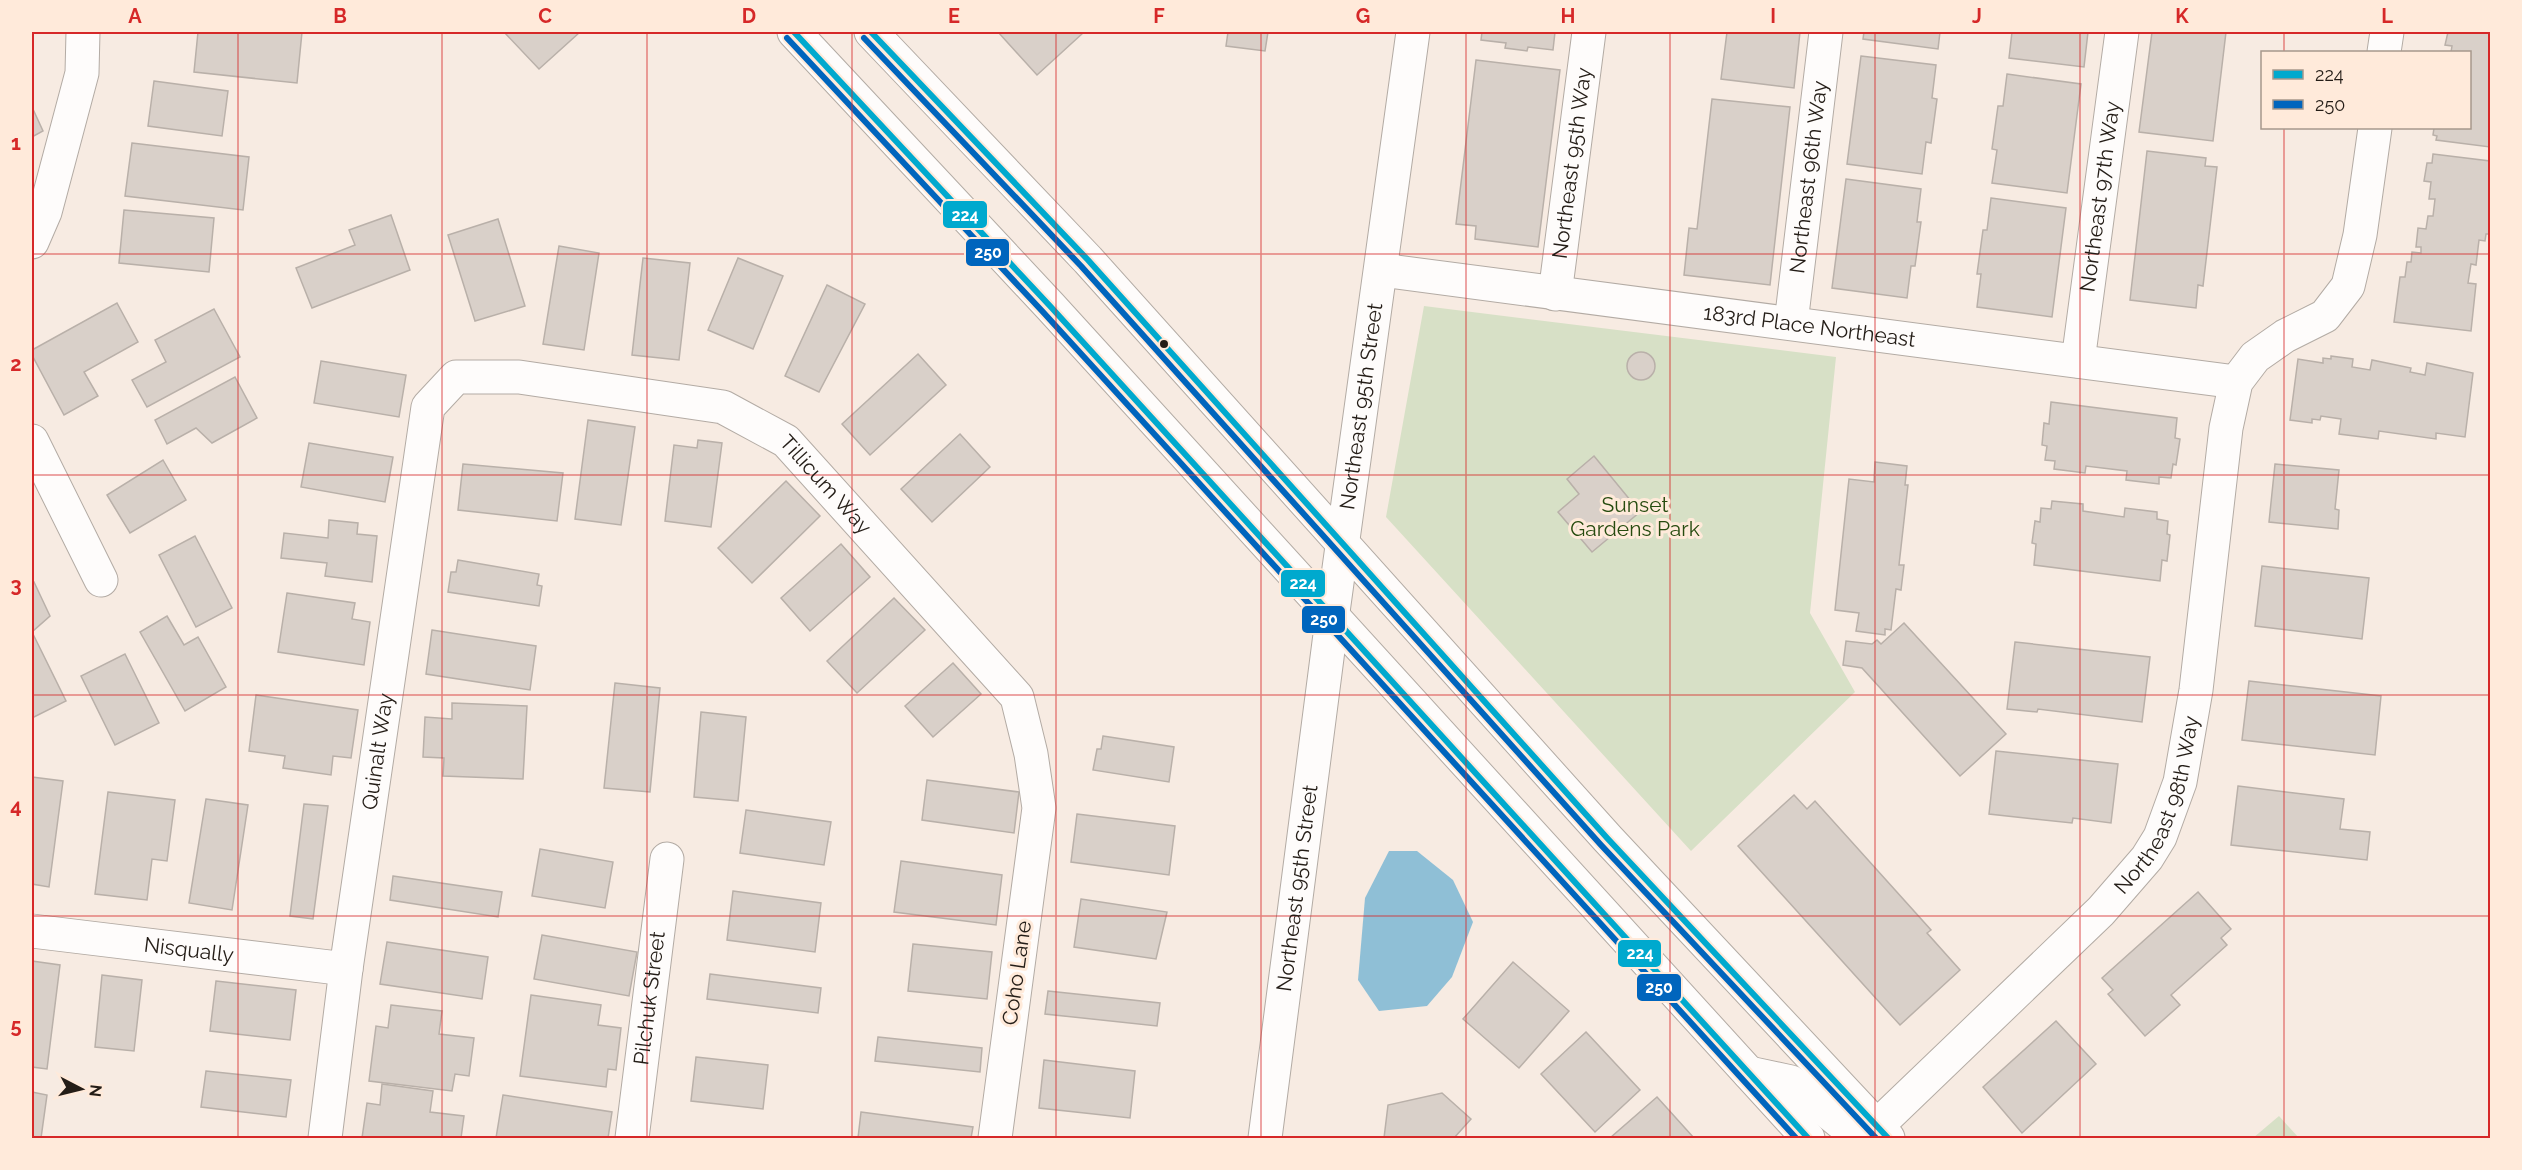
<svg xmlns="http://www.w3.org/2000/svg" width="2522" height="1170" font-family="Raleway,sans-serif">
  <rect width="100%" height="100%" fill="#f7ebe2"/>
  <g fill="#d7e0c6">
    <path d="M1424,306L1836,357L1810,613L1855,692L1691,851L1386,517Z"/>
    <path d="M2279,1116L2299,1138H2253Z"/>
  </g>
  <path fill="#8fbfd6" d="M1389,851H1417L1453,880L1473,922L1452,977L1427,1006L1379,1011L1358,980L1365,898Z"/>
  <g fill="#d9d0c9" stroke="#b9b0a9" stroke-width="1.5">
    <path d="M198,32H302L297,83L194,72Z"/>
    <path d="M504,32H580L539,69Z"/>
    <path d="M998,32H1081L1083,33L1037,75Z"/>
    <path d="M1228,32H1268L1265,51L1226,46Z"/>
    <path d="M1482,32H1555L1553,50L1528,47L1527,51L1505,48L1506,43L1481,40Z"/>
    <path d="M1727,32H1800L1794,88L1721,79Z"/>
    <path d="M1864,32H1940L1938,49L1863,39Z"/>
    <path d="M2012,32H2088L2084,67L2009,58Z"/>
    <path d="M2152,32H2226L2213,141L2139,132Z"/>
    <path d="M2448,32H2490V147L2436,140L2437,136L2433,135L2434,128H2470V52H2451L2452,46L2445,45Z"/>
    <path d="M1861,56L1936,65L1932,98L1937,99L1931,143L1926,142L1922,174L1847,164Z"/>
    <path d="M1476,60L1560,70L1538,247L1475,239L1476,226L1456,224Z"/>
    <path d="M2007,74L2081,84L2067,193L1992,183L1997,150L1992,149L1998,106H2003Z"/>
    <path d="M154,81L228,91L222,136L148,126Z"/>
    <path d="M1712,99L1790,107L1770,285L1684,275L1689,228L1697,229Z"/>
    <path d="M32,107L43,131L32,137Z"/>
    <path d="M132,143L249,157L243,210L125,196Z"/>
    <path d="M2147,151L2206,158L2205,166L2217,167L2203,286L2198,285L2196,308L2130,300Z"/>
    <path d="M2433,154L2490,161V234H2486L2485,241L2479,240L2476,265L2471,264L2468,283L2476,284L2471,331L2394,322L2400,277H2405L2407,262H2411L2412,252L2421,253V247H2416L2418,228L2426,229L2428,216H2433L2435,199H2429L2431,182L2424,181L2427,163H2432Z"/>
    <path d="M1846,179L1921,189L1917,222H1921L1915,266H1911L1907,298L1832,288Z"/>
    <path d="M1991,198L2066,208L2052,317L1977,307L1981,274H1977L1983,230H1987Z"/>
    <path d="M124,210L214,218L209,272L119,263Z"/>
    <path d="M391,215L410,270L312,308L296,268L355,245L349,230Z"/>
    <path d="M498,219L525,306L475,321L448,235Z"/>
    <path d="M559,246L599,253L584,350L543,344Z"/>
    <path d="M643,258L690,263L679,360L632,355Z"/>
    <path d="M738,258L783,276L753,349L708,330Z"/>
    <path d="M827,285L865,304L819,392L785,376Z"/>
    <path d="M117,303L138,342L84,372L98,396L64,415L32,355V350Z"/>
    <path d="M214,309L240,357L147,407L132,380L166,362L155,340Z"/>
    <circle cx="1641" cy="366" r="14"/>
    <path d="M918,354L946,385L870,455L842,424Z"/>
    <path d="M2331,356L2353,359L2352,367L2370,370L2372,360L2411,368L2410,372L2425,375L2427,363L2473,373L2465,437L2436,433V439L2379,431L2378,439L2339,434L2341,419L2321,416L2320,420L2312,419V423L2290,420L2298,359L2323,363V358L2331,359Z"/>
    <path d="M321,361L406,375L399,417L314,403Z"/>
    <path d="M235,377L257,418L212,443L196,428L167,444L155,420Z"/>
    <path d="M2051,402L2177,418L2175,438L2180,439L2176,465L2173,464L2171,478L2159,477V484L2126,480L2127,471L2086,466L2085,473L2054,469L2055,461L2045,460L2047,446L2042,445L2044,423L2049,424Z"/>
    <path d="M588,420L635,427L621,525L575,519Z"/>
    <path d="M960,434L990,467L932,522L901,489Z"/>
    <path d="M698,440L722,443L711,527L665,521L674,445L697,448Z"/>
    <path d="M309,443L393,457L385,502L301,487Z"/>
    <path d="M1594,456L1640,512L1592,552L1558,512L1579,494L1567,479Z"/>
    <path d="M163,460L186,500L130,533L107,495Z"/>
    <path d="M1875,462L1907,466L1905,485H1908L1899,565H1904L1901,590L1896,589L1891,630L1885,629V635L1856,631L1859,613L1835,610L1849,479L1874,482Z"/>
    <path d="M463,464L563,473L557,521L458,510Z"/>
    <path d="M2275,464L2339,470L2335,509L2339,510L2338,529L2269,522Z"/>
    <path d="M786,481L820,516L752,583L718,548Z"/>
    <path d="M2052,501L2083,504V511L2124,517L2125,508L2157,512V519L2168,521L2167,534L2170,535L2167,561L2162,560L2160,581L2034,565L2036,544L2032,543L2035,521L2040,522L2041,508L2051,509Z"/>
    <path d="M329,520L358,523L357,534L377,536L372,582L325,576L327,563L281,558L284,533L328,538Z"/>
    <path d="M195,536L232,608L196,627L159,555Z"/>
    <path d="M841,544L870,577L810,631L781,598Z"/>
    <path d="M458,560L539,574L537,585L542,586L539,606L448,592L451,572H456Z"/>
    <path d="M2262,566L2369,578L2362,639L2255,626Z"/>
    <path d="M34,582L50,616L32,632L66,701L32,718V583Z"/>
    <path d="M287,593L355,603L352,619L370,622L364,665L278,652Z"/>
    <path d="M894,598L925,630L857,693L827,661Z"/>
    <path d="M167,616L184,645L198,637L226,687L185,711L140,632Z"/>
    <path d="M1904,623L2006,734L1960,776L1862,668L1843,665L1846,641L1872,644L1877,640L1881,644Z"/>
    <path d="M432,630L536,646L530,690L426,674Z"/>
    <path d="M2015,642L2150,657L2142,722L2038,709L2037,712L2007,709Z"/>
    <path d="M125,654L159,723L115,745L81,676Z"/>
    <path d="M953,663L981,694L933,737L905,706Z"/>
    <path d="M2249,681L2381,696L2375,755L2242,740Z"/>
    <path d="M615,683L660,688L650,792L604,788Z"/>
    <path d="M256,695L358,710L351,758L333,756L331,775L283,768L285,756L249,751Z"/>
    <path d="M452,703L527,706L523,779L443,776L444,758L423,757L425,717L452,719Z"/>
    <path d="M701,712L746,717L738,801L694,797Z"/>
    <path d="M1103,736L1174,747L1169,782L1093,770L1097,749H1101Z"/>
    <path d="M1996,751L2118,764L2111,823L2073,818L2072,823L1989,814Z"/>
    <path d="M32,777L63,781L49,887L32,884Z"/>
    <path d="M927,780L1019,792L1014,833L922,820Z"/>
    <path d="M2238,786L2344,799L2340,829L2370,832L2367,860L2231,845Z"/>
    <path d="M108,792L175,800L167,861L152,859L147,900L95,894Z"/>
    <path d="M1794,795L1807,809L1815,801L1931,930L1927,933L1960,970L1900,1025L1738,846Z"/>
    <path d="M206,799L248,805L232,910L189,903Z"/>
    <path d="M304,804L328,806L313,919L290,916Z"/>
    <path d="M746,810L831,822L824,865L740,853Z"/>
    <path d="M1077,814L1175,826L1169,875L1071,862Z"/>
    <path d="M540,849L613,862L605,908L532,896Z"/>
    <path d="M901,861L1002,875L996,925L894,912Z"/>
    <path d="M393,876L502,892L498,917L390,900Z"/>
    <path d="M733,891L821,903L815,952L727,940Z"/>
    <path d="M2198,892L2231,929L2221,938L2227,945L2171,995L2180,1005L2145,1036L2108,994L2113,990L2102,978Z"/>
    <path d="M1081,899L1167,912L1156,959L1074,947Z"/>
    <path d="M542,935L637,952L629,996L534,979Z"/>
    <path d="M387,942L488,957L482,999L380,984Z"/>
    <path d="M913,944L992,952L987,999L908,991Z"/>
    <path d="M32,961L60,965L47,1069L32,1067Z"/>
    <path d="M1513,962L1569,1011L1519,1068L1463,1019Z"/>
    <path d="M710,974L821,988L818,1013L707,999Z"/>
    <path d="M102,975L142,980L134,1051L95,1047Z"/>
    <path d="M216,981L296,990L290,1040L210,1031Z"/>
    <path d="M1048,991L1160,1003L1157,1026L1045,1014Z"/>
    <path d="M531,995L601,1005L598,1025L621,1028L616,1070L608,1069L606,1087L520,1076Z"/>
    <path d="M391,1005L442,1011L439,1034L474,1038L469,1076L455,1074L452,1091L369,1081L376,1026L388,1028Z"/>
    <path d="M2056,1021L2096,1064L2022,1133L1983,1087Z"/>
    <path d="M1586,1032L1640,1090L1595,1132L1541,1074Z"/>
    <path d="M878,1037L982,1048L980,1072L875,1061Z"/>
    <path d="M696,1057L768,1065L763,1109L691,1101Z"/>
    <path d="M1044,1060L1135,1071L1130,1118L1039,1108Z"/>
    <path d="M206,1071L291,1080L286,1117L201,1107Z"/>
    <path d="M382,1084L433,1091L430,1112L464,1116L461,1138H362L367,1103L380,1105Z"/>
    <path d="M32,1092L47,1095L41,1138H32Z"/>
    <path d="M1442,1093L1471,1119L1454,1138H1384L1388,1105Z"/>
    <path d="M503,1095L612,1112L608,1138H496Z"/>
    <path d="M1657,1097L1694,1138H1610Z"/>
    <path d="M861,1112L973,1127L971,1138H858Z"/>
  </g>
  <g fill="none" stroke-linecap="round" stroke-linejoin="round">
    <defs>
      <g id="street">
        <path d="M2384,52L2387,32"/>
        <path d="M32,242L45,212L82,73L83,32"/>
        <path id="s1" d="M1381,270L2236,382"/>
        <path id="s2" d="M1555,294L1589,32"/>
        <path id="s3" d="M1791,323L1826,32"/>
        <path id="s4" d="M2078,361L2122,32"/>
        <path d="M32,441L101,580"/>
        <path id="s5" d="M32,931L346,969"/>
        <path id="s6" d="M1877,1126L2101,911L2147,858L2160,837L2180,782L2196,690L2226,428L2236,382L2255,357L2285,336L2325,316L2348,286L2360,235L2375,128"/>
        <path id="s7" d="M325,1138L346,969L428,407L456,377H519L723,407L786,441L1017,697L1031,754L1039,808L995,1138"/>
        <path id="s8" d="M632,1138L667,859"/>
        <path id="s9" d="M1265,1138L1332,619L1413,32"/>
      </g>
      <g id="secondary">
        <path d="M794,32L1050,306L1808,1138"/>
        <path d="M871,32L1088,260L1608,839L1888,1138"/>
        <path d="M1749,1073L1791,1082L1851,1131L1864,1133L1877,1126"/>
      </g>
    </defs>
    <use href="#street" stroke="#b3aba4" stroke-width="35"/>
    <use href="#secondary" stroke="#b3aba4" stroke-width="35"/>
    <use href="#street" stroke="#fefcfb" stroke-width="33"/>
    <use href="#secondary" stroke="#fefcfb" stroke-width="33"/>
    <defs>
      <g id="bus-1">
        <path d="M794,32L1050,306L1808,1138"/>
        <path d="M871,32L1088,260L1608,839L1888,1138"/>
      </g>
      <g id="bus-2">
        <path d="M787,38L1043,312L1796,1138"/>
        <path d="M864,38L1081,266L1601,845L1876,1138"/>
      </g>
    </defs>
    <use href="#bus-1" stroke="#ffeada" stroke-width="10"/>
    <use href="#bus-2" stroke="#ffeada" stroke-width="10"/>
    <use href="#bus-1" stroke="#00a9ce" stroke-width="6"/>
    <use href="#bus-2" stroke="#0065bd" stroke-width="6"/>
  </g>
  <path fill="none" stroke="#d62828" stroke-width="1.5" stroke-opacity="0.55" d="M238,32V1138M442,32V1138M647,32V1138M852,32V1138M1056,32V1138M1261,32V1138M1466,32V1138M1670,32V1138M1875,32V1138M2080,32V1138M2284,32V52M2284,128V1138M32,254H2490M32,475H2490M32,695H2490M32,916H2490"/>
  <circle fill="#241d17" stroke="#ffeada" stroke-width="2" cx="1164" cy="344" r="5"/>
  <g text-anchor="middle" stroke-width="6" stroke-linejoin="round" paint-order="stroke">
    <g font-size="21" fill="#241d17" stroke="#ffeada">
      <text dy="7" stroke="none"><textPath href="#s2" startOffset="132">Northeast 95th Way</textPath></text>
      <text dy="7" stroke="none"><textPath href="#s3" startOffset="147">Northeast 96th Way</textPath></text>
      <text dy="7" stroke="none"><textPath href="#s4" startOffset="166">Northeast 97th Way</textPath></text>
      <text dy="7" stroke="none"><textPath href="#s1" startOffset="432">183rd Place Northeast</textPath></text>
      <text dy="7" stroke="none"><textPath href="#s9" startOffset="738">Northeast 95th Street</textPath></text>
      <text dy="7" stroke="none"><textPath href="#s7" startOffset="1179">Tillicum Way</textPath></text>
      <text dy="7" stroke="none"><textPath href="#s7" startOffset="390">Quinalt Way</textPath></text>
      <text dy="7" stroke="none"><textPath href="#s6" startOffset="434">Northeast 98th Way</textPath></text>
      <text dy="7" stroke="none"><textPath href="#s9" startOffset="252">Northeast 95th Street</textPath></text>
      <text dy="7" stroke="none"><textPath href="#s5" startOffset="158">Nisqually</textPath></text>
      <text transform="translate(1017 973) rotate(-82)" y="7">Coho Lane</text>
      <text dy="7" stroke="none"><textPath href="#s8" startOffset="141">Pilchuk Street</textPath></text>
    </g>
    <g font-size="21" fill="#264b0f" stroke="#ffeada">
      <text x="1635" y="512">Sunset<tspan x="1635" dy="24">Gardens Park</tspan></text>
    </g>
  </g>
  <g stroke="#ffeada" stroke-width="2">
    <rect x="942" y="200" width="46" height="29" rx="6" fill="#00a9ce"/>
    <rect x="965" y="238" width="45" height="29" rx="6" fill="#0065bd"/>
    <rect x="1280" y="569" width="46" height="29" rx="6" fill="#00a9ce"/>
    <rect x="1301" y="605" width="45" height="29" rx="6" fill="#0065bd"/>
    <rect x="1617" y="939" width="45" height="29" rx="6" fill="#00a9ce"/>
    <rect x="1636" y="973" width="46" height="29" rx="6" fill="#0065bd"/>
  </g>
  <g font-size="16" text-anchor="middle" font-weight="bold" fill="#fff">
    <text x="965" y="221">224</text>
    <text x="988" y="258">250</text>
    <text x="1303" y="589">224</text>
    <text x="1324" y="625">250</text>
    <text x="1640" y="959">224</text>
    <text x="1659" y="993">250</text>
  </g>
  <rect width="2522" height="1170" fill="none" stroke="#ffeada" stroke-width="66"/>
  <rect x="2261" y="51" width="210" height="78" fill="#ffeada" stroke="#a7988c" stroke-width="1.5"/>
  <rect x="2273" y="70" width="30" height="9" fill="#00a9ce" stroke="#a7988c" stroke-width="1.5"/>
  <text x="2315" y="81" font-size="18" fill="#241d17">224</text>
  <rect x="2273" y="100" width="30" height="9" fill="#0065bd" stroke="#a7988c" stroke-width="1.5"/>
  <text x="2315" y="111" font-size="18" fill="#241d17">250</text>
  <g transform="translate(81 1089) rotate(97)" stroke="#ffeada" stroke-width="4.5" paint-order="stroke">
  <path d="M0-4.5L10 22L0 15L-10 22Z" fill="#241d17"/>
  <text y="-9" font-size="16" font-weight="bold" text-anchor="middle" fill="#241d17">N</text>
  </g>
  <rect x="33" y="33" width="2456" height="1104" fill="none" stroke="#d62828" stroke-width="2"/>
  <g font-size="20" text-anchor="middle" font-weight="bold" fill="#d62828">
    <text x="135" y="23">A</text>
    <text x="340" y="23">B</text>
    <text x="545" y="23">C</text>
    <text x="749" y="23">D</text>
    <text x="954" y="23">E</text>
    <text x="1159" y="23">F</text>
    <text x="1363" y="23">G</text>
    <text x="1568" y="23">H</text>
    <text x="1773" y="23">I</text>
    <text x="1977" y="23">J</text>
    <text x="2182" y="23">K</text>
    <text x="2387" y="23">L</text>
    <text x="16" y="150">1</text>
    <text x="16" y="371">2</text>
    <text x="16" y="592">3</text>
    <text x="16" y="813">4</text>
    <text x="16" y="1033">5</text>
  </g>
</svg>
